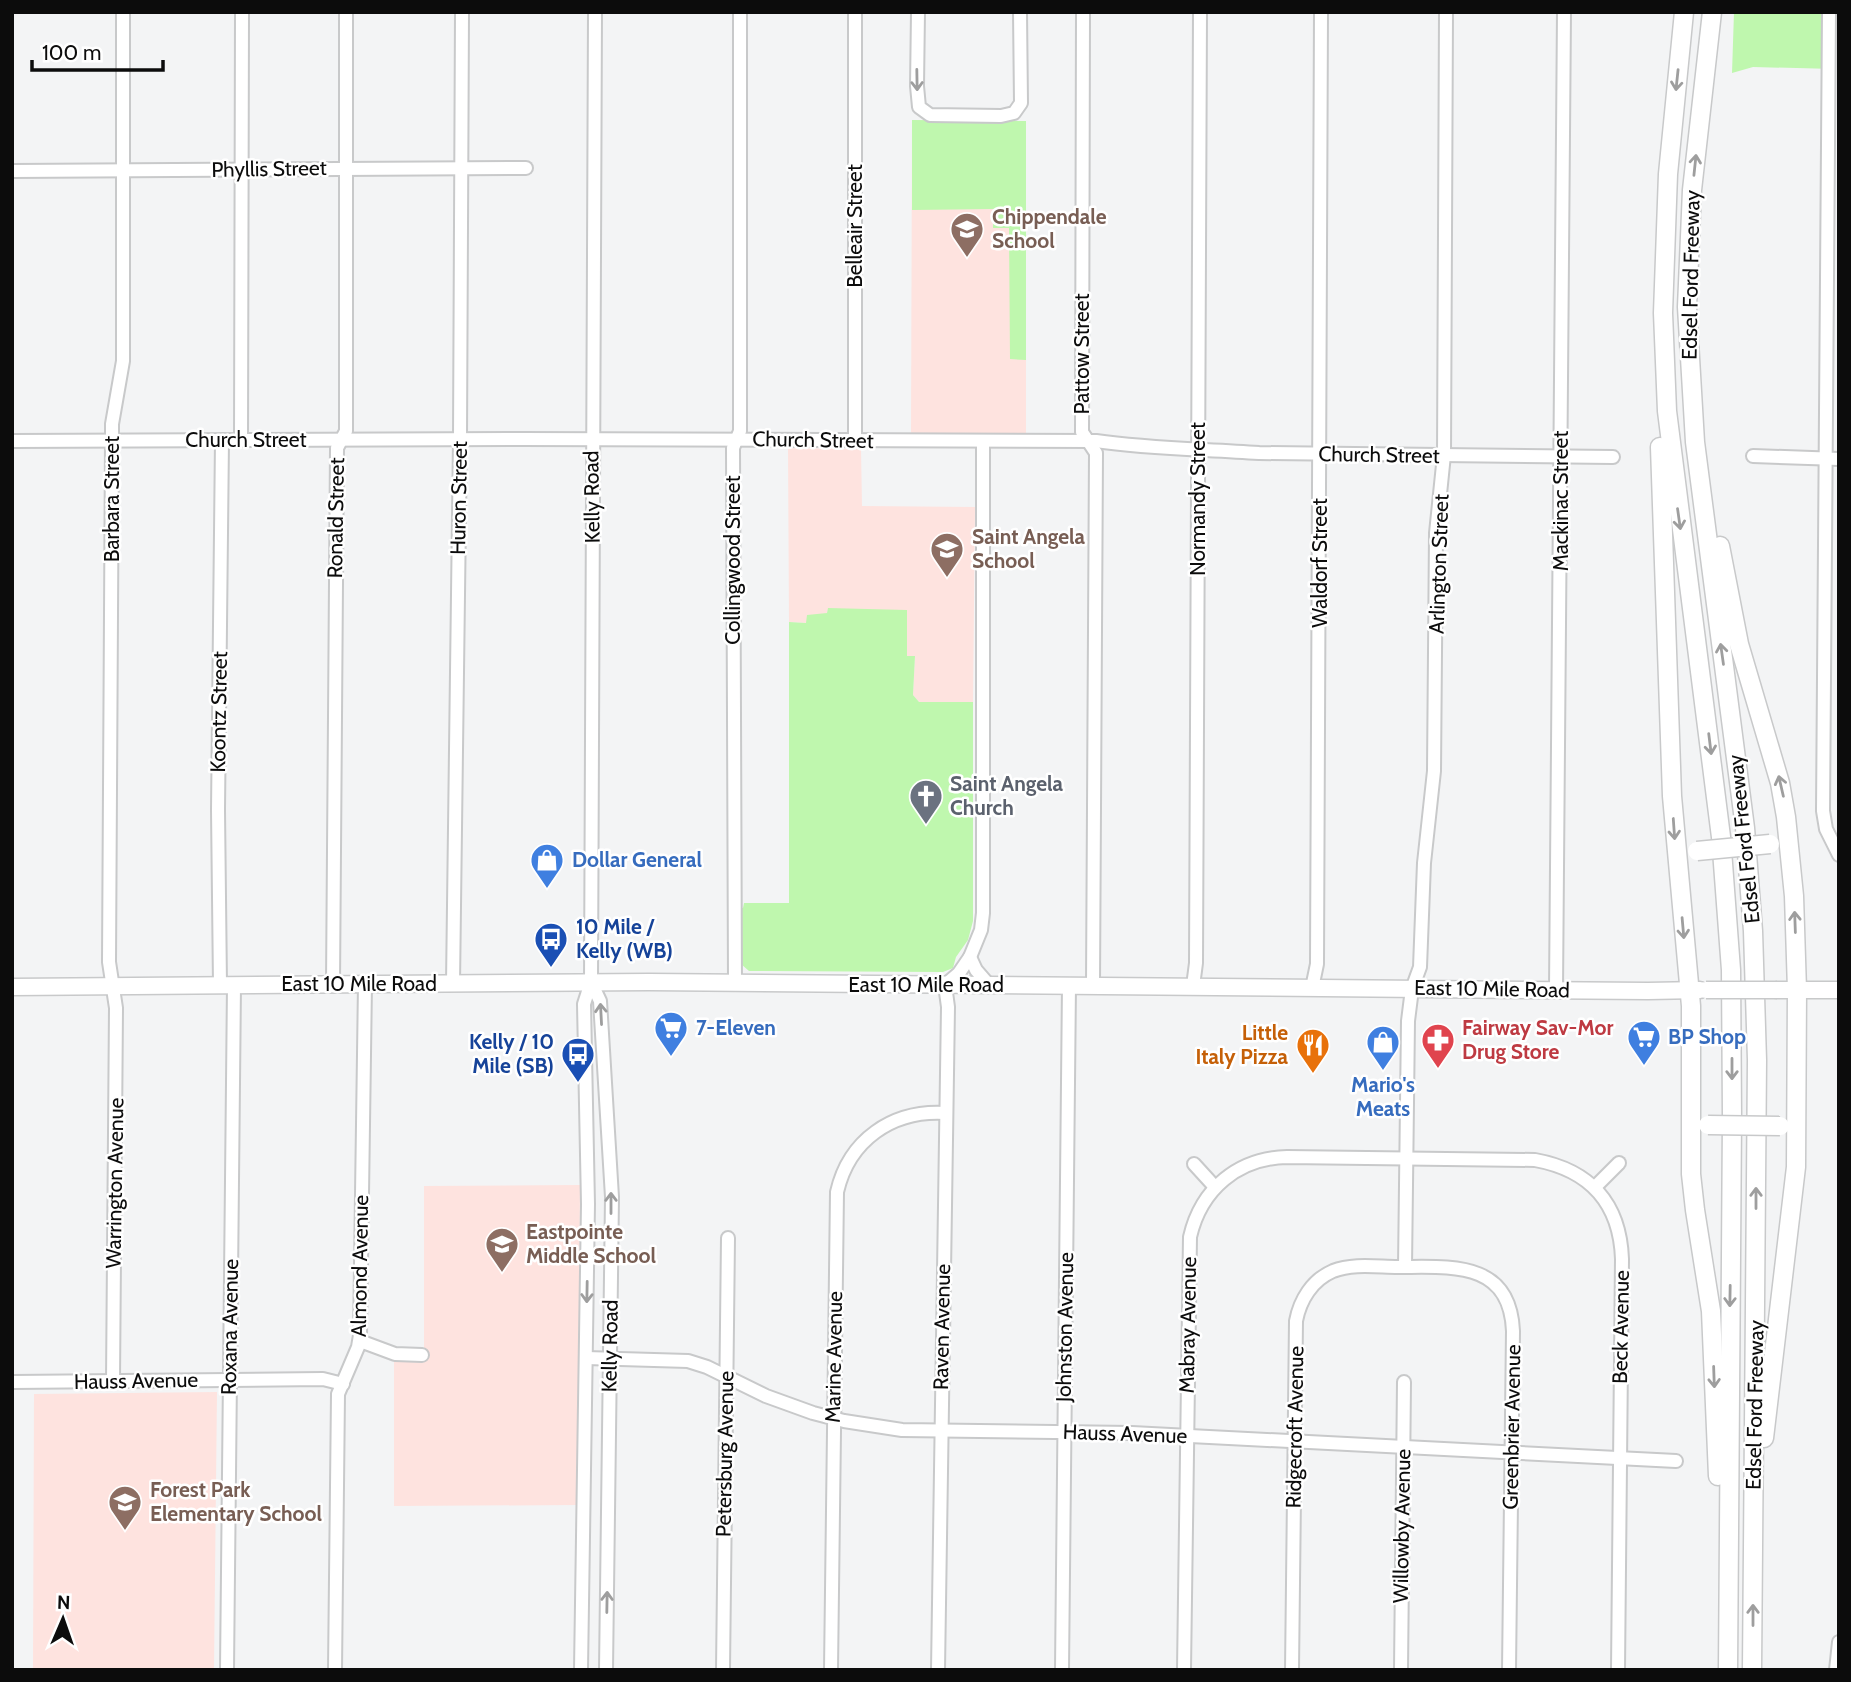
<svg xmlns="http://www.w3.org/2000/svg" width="1851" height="1682" font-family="Cabin,sans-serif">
  <rect width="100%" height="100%" fill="#f3f4f5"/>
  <g fill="#fee3df">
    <path d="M912,120L1026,121V438L911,435Z"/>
    <path d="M788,448L861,449L862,506L975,507L973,702H919L913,695L915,656H907L828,609L827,613L806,623L789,622Z"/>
    <path d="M580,1185L578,1505L394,1506V1361H424V1186Z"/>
    <path d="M217,1392L214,1670H33L34,1394Z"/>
  </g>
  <g fill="#bff7ae">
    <path d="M1734,12H1834V69L1753,67L1732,73Z"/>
    <path d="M912,120L1026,121V360L1010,359L1009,228H993V209L912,210Z"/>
    <path d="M828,608L907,610V656H915L913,695L919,702H973V921L968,940L956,957L953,968L943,972L749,971L741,964V908H743L744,903H789V622L806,623L807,615L827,613Z"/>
  </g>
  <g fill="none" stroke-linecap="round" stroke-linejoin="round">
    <defs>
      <g id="minor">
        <path d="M918,12L917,86L919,107L930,115L1001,116L1014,113L1021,103L1020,12"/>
        <path d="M1083,12L1082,432L1096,453L1093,985"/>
        <path d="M1829,12L1823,811L1826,829L1839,855"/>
        <path d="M12,171L526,168"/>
        <path d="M241,440L242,12"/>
        <path d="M12,441L521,439L1096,441C1150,449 1204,449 1259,453L1613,457"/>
        <path d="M855,441V12"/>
        <path d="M1753,456L1839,459"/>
        <path d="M970,957L981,930L983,913V441"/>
        <path d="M591,982L600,1001L612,1197L606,1670"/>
        <path d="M735,983L733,448L740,431V12"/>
        <path d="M453,984L460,439L462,12"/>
        <path d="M220,985L218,810L222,440"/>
        <path d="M333,985L337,448L346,431V12"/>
        <path d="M1193,986L1196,963L1200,12"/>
        <path d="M1312,988L1317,964L1321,12"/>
        <path d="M1556,990L1564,12"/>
        <path d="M1194,1164L1215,1187"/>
        <path d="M1595,1187L1619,1163"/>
        <path d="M1405,1267L1408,1021L1412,989L1420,967L1424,863L1434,771L1436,533L1444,455L1446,12"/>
        <path d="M360,1341L395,1354L422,1355"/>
        <path d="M586,1358L688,1361L707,1367L766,1396L813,1413L844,1421L902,1430L1132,1433L1676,1461"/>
        <path d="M113,1381L116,1008L109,962L112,440V424L123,361V12"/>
        <path d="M12,1382L323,1379L343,1384"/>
        <path d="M227,1670L234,985"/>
        <path d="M335,1670L338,1394L358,1347L360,1335L365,984"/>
        <path d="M581,1670L588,1204L584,1004L591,982L595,12"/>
        <path d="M723,1670L728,1238"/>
        <path d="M831,1670L837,1192C849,1140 892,1110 945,1113"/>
        <path d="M938,1670L948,1007L945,985L959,973L970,957L976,970L989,985"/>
        <path d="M1062,1670L1069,985"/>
        <path d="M1184,1670L1190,1237C1201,1189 1238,1158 1287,1157L1535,1160C1590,1170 1620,1203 1622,1259L1618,1670"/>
        <path d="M1292,1670L1296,1321C1300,1300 1312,1280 1333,1271C1353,1263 1378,1267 1398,1267C1450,1267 1510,1260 1513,1331L1509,1670"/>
        <path d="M1401,1670L1404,1382"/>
        <path d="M1836,1670L1839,1642"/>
      </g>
      <g id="major">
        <path d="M12,987L649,982L1648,991L1700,990"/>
        <path d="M1777,990H1839"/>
      </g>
      <g id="highway">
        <path d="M1684,12L1668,174L1663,313L1667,411L1721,837L1731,970L1732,1117L1728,1670"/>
        <path d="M1712,12L1692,190L1687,307L1695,442L1745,828L1753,931L1757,1060L1752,1670"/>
        <path d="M1660,447L1672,796L1691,1006V1174L1695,1210L1711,1311L1718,1476"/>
        <path d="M1720,546L1739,644L1780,783L1786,817L1794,896L1797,990L1796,1167L1764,1438"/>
      </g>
    </defs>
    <use href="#minor" stroke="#c8c9ca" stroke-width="16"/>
    <use href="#major" stroke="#c8c9ca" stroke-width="19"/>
    <use href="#highway" stroke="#c8c9ca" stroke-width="21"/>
    <use href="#minor" stroke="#fff" stroke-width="12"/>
    <use href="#major" stroke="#fff" stroke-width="16"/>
    <use href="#highway" stroke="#fff" stroke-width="18"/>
    <defs>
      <path id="major-bridge" d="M1706,990H1777"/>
      <g id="highway-bridge">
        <path d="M1697,851L1770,844"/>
        <path d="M1708,1125L1780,1126"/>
      </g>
    </defs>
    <use href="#major-bridge" stroke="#c8c9ca" stroke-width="19" stroke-linecap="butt"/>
    <use href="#highway-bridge" stroke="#c8c9ca" stroke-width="21" stroke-linecap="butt"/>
    <use href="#major-bridge" stroke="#fff" stroke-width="16"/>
    <use href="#highway-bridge" stroke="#fff" stroke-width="18"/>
  </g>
  <defs><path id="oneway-shaft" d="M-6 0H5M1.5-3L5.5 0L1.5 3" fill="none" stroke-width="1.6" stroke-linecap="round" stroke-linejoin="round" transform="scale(1.75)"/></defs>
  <g stroke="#9e9e9e">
    <use href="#oneway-shaft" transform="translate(917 80) rotate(89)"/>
    <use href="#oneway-shaft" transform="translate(1677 80) rotate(96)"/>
    <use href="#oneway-shaft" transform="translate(1695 165) rotate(-84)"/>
    <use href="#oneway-shaft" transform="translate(1679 519) rotate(82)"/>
    <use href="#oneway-shaft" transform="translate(1722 654) rotate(-98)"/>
    <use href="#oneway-shaft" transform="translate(1710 744) rotate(83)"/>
    <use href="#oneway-shaft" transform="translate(1781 786) rotate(-103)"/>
    <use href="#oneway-shaft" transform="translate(1674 829) rotate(86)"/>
    <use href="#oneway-shaft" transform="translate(1795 922) rotate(-92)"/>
    <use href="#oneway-shaft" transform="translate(1683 928) rotate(85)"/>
    <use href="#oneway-shaft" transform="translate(601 1014) rotate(-93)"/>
    <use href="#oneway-shaft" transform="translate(1732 1069) rotate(90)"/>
    <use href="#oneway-shaft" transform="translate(1756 1198) rotate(-90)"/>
    <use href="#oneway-shaft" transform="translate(611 1203) rotate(-90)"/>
    <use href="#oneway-shaft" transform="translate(587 1292) rotate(91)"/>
    <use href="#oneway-shaft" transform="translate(1730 1296) rotate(91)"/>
    <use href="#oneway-shaft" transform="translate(1714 1377) rotate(88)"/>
    <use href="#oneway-shaft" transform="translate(607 1602) rotate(-89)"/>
    <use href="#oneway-shaft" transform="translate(1753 1615) rotate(-90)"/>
  </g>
  <defs>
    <symbol id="school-pin" viewBox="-11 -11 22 30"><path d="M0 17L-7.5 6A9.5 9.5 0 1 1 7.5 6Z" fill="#8d6e63" stroke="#fff"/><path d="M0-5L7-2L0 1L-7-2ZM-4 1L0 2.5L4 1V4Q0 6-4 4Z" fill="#fff"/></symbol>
    <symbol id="church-pin" viewBox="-11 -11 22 30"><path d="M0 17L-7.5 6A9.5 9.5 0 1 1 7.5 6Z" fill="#6b7280" stroke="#fff"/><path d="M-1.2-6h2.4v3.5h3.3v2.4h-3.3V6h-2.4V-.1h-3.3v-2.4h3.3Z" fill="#fff"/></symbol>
    <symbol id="shop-pin" viewBox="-11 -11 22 30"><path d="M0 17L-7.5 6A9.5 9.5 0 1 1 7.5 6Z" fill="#3f7fe0" stroke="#fff"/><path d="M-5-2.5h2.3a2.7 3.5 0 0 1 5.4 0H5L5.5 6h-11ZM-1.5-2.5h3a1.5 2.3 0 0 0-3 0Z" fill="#fff"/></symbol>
    <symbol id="bus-pin" viewBox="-11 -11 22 30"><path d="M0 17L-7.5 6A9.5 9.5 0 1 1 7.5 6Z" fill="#1a4fb4" stroke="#fff"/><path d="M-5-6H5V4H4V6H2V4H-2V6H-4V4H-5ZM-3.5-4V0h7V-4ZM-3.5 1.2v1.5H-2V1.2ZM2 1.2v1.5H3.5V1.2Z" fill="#fff"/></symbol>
    <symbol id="supermarket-pin" viewBox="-11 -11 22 30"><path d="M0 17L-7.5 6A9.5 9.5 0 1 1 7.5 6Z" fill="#3f7fe0" stroke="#fff"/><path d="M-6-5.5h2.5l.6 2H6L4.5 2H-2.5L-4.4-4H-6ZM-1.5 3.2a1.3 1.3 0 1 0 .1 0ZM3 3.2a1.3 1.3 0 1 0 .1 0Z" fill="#fff"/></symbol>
    <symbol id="pharmacy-pin" viewBox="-11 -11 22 30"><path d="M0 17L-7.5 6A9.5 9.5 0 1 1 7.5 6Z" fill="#e0444e" stroke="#fff"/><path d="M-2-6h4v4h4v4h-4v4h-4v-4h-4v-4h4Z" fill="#fff"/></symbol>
    <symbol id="restaurant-pin" viewBox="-11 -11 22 30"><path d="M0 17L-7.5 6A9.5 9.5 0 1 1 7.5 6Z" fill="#e8710a" stroke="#fff"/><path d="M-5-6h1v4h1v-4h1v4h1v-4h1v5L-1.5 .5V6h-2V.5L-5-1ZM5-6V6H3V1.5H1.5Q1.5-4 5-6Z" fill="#fff"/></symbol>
  </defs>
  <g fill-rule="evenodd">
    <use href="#school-pin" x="948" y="210" width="38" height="52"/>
    <use href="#school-pin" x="928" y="530" width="38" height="52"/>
    <use href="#church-pin" x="907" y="777" width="38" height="52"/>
    <use href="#shop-pin" x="528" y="841" width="38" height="52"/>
    <use href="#bus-pin" x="532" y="920" width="38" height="52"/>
    <use href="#supermarket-pin" x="652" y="1009" width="38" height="52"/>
    <use href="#supermarket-pin" x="1625" y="1018" width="38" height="52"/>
    <use href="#pharmacy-pin" x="1419" y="1021" width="38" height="52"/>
    <use href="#shop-pin" x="1364" y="1023" width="38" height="52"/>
    <use href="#restaurant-pin" x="1294" y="1026" width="38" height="52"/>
    <use href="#bus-pin" x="559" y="1035" width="38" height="52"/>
    <use href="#school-pin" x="483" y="1225" width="38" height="52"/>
    <use href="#school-pin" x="106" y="1483" width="38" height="52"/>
  </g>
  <g text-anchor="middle" stroke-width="5" stroke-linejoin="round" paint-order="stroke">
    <g font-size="21" fill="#0c0c0c" stroke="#fff">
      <text transform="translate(269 169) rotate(-1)" y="7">Phyllis Street</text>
      <text transform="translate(855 226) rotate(-90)" y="7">Belleair Street</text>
      <text transform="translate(1691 275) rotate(-89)" y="7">Edsel Ford Freeway</text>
      <text transform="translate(1082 354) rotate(-90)" y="7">Pattow Street</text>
      <text x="246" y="447">Church Street</text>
      <text transform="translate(813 440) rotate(1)" y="7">Church Street</text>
      <text transform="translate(1379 455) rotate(1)" y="7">Church Street</text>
      <text transform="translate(592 497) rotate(-91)" y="7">Kelly Road</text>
      <text transform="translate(459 498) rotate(-89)" y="7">Huron Street</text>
      <text transform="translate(112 499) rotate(-90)" y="7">Barbara Street</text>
      <text transform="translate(1198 499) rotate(-90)" y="7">Normandy Street</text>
      <text transform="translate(1561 501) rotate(-90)" y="7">Mackinac Street</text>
      <text transform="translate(336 518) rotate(-89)" y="7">Ronald Street</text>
      <text transform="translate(733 560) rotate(-90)" y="7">Collingwood Street</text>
      <text transform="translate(1320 563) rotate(-90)" y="7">Waldorf Street</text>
      <text transform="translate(1439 564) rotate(-88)" y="7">Arlington Street</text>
      <text transform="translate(219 712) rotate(-89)" y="7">Koontz Street</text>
      <text transform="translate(1744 839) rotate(-96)" y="7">Edsel Ford Freeway</text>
      <text x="359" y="991">East 10 Mile Road</text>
      <text x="926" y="992">East 10 Mile Road</text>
      <text transform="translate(1492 989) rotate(1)" y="7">East 10 Mile Road</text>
      <text transform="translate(115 1183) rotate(-89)" y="7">Warrington Avenue</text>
      <text transform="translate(360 1266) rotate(-89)" y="7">Almond Avenue</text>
      <text transform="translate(1188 1325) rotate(-89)" y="7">Mabray Avenue</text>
      <text transform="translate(230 1327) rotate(-89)" y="7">Roxana Avenue</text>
      <text transform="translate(942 1327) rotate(-89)" y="7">Raven Avenue</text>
      <text transform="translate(1065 1327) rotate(-89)" y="7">Johnston Avenue</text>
      <text transform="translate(1621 1327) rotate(-89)" y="7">Beck Avenue</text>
      <text transform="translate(610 1346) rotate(-89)" y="7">Kelly Road</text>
      <text transform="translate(834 1357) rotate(-89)" y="7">Marine Avenue</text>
      <text transform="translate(136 1381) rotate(-1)" y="7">Hauss Avenue</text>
      <text transform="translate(1755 1405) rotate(-89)" y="7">Edsel Ford Freeway</text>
      <text transform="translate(1295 1427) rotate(-89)" y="7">Ridgecroft Avenue</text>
      <text transform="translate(1512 1427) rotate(-89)" y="7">Greenbrier Avenue</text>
      <text transform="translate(1125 1434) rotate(2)" y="7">Hauss Avenue</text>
      <text transform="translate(725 1454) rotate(-89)" y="7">Petersburg Avenue</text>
      <text transform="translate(1402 1526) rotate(-89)" y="7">Willowby Avenue</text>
    </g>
    <g font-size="21" font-weight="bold" fill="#785e54" stroke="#fff" text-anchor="start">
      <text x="992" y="224">Chippendale<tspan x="992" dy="24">School</tspan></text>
      <text x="972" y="544">Saint Angela<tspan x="972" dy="24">School</tspan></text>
      <text x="526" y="1239">Eastpointe<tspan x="526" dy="24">Middle School</tspan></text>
      <text x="150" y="1497">Forest Park<tspan x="150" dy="24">Elementary School</tspan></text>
    </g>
    <g font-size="21" font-weight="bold" fill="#5b616d" stroke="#fff" text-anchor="start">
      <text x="950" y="791">Saint Angela<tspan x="950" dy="24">Church</tspan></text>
    </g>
    <g font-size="21" font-weight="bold" fill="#366cbe" stroke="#fff" text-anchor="start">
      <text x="572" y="867">Dollar General</text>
      <text x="696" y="1035">7-Eleven</text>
      <text x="1668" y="1044">BP Shop</text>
      <text x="1383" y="1092" text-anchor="middle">Mario's<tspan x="1383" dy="24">Meats</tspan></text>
    </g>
    <g font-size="21" font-weight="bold" fill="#164399" stroke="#fff" text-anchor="start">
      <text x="576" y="934">10 Mile /<tspan x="576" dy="24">Kelly (WB)</tspan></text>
      <text x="554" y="1049" text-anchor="end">Kelly / 10<tspan x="554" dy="24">Mile (SB)</tspan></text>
    </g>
    <g font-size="21" font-weight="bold" fill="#be3a42" stroke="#fff" text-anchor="start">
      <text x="1462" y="1035">Fairway Sav-Mor<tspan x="1462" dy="24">Drug Store</tspan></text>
    </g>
    <g font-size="21" font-weight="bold" fill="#c56008" stroke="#fff" text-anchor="end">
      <text x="1288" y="1040">Little<tspan x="1288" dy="24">Italy Pizza</tspan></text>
    </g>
  </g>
  <rect width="1851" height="1682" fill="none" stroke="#0c0c0c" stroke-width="28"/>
  <g transform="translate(63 1619) rotate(2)" stroke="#ffffff" stroke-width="5" paint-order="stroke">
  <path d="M0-5L12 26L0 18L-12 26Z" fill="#0c0c0c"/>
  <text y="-10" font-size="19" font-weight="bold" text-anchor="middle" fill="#0c0c0c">N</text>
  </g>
  <path d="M32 60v10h131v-10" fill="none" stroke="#0c0c0c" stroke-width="3.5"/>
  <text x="42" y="60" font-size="21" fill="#0c0c0c" stroke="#ffffff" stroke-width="5" paint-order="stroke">100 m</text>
</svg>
